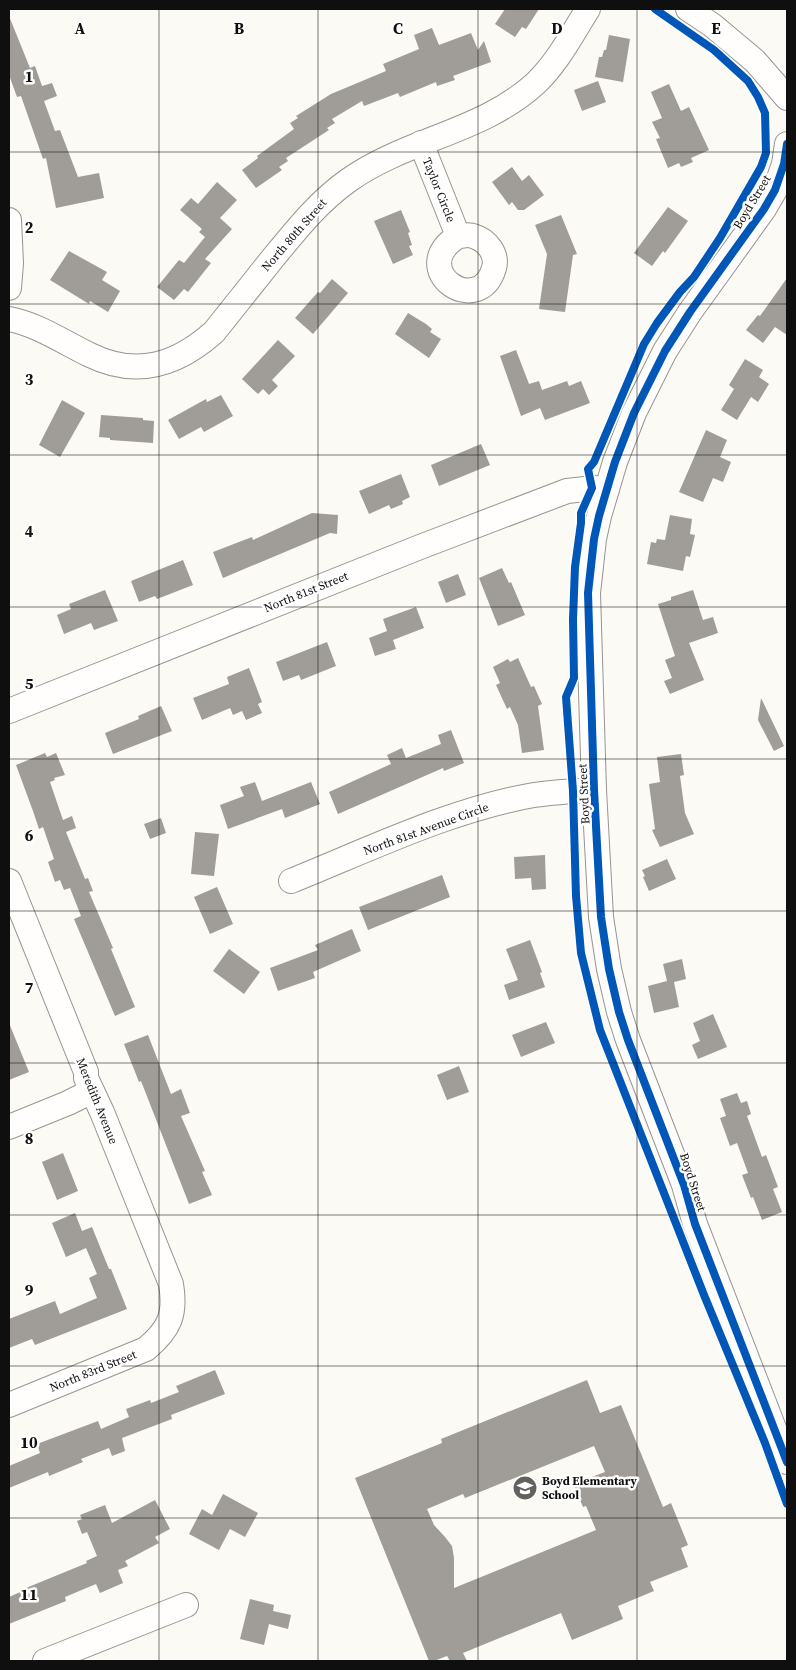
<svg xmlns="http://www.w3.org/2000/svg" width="796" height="1670" font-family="'Source Serif 4',serif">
  <rect width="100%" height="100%" fill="#fcfaf4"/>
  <g fill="#a09d99" fill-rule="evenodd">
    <path d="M505,9H539L526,29L522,27L515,37L495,24Z"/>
    <path d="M9,16L30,68L35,66L42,86L52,83L57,96L44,101L55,131L60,130L78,177L99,173L104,198L56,208L46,158L43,159L21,96L17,97L9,75Z"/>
    <path d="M432,28L439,45L471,33L478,50L484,41L491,62L453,76L455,80L437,86L436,82L400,97L398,93L364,106L362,101L332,119L335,123L327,128L329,130L286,158L288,161L279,167L282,170L256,188L242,170L258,158L257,156L294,129L290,123L298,118L296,116L331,94L386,71L383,64L419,49L414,35Z"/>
    <path d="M609,35L630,39L623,82L595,77L599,57H602L604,50H606Z"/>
    <path d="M598,81L606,102L582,111L574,90Z"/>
    <path d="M669,84L681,111L689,107L709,150L691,158L693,162L681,167L679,163L668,168L656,139L660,138L652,122L662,118L651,92Z"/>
    <path d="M512,167L522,181L529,175L544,195L524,210H518L512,202L509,205L492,182Z"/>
    <path d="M217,182L237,200L220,218L232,229L205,259L211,263L188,292L184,289L174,300L157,287L179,260L184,263L205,237L199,232L202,229L180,210L191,198L198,204Z"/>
    <path d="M668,207L688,221L665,253L663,251L652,266L634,253Z"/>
    <path d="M401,210L410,232L408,233L412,245L409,246L413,255L393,264L374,221Z"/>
    <path d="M561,215L577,254L573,255L565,312L539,309L547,254L535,225Z"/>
    <path d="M69,251L107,272L102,280L120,291L108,312L90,301L89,304L50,280Z"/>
    <path d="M787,278V335L775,327L763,343L746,330L758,315L760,316Z"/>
    <path d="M332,279L348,293L313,334L295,318L318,292L320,293Z"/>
    <path d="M408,313L426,324L432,329L430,332L441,339L429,358L395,334Z"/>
    <path d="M278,340L295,356L272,380L278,386L269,395L263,389L258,394L242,379Z"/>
    <path d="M516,350L529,384L539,381L542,390L567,381L569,386L581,381L590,403L545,420L540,408L521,416L500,356Z"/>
    <path d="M745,359L763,370L759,377L769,384L758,402L751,397L737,420L721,410L734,389L729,385Z"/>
    <path d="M221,395L233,416L204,432L201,427L179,439L168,420L206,399L207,402Z"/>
    <path d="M62,400L85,413L60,457L39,445Z"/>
    <path d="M101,415L143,418V420L154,421L153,443L110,440V438L99,437Z"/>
    <path d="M706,430L727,440L720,457L731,462L723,482L713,478L703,502L679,492Z"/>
    <path d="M481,444L490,465L439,486L431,465Z"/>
    <path d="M401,474L410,497L402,501L403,504L391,509L389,505L369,514L359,491Z"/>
    <path d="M312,513L338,515L337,534L330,533L223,578L213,552L252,537L253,540Z"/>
    <path d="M670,515L692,519L690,534L695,535L690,557L686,556L683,571L647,564L651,542L656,543L657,539L665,540Z"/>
    <path d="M183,560L193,585L157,599L155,596L139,602L131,581Z"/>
    <path d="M502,568L509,583L511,582L525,615L498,626L479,578Z"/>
    <path d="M458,574L466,595L446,603L438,582Z"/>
    <path d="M105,590L118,621L94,630L91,623L64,634L57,615L71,609L69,604Z"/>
    <path d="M693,590L703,620L713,617L718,633L689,643L704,680L670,694L664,681L672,678L665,660L675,656L658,604L671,600V597Z"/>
    <path d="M416,607L424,628L393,640L396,649L375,656L369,638L387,631L383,619Z"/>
    <path d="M327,642L336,666L301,680L299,675L283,681L276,662Z"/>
    <path d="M518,658L531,687L534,686L542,704L538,706L544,750L522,753L518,725L510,707L507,709L496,685L500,683L493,667L508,659L510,662Z"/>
    <path d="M249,668L262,702L258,704L262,713L246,720L242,711L233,715L230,708L202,720L193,698L229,684L227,677Z"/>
    <path d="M761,698L784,746L774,751L758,720Z"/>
    <path d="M161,706L172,731L113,754L105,733L139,719L138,716Z"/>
    <path d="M451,730L464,763L444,771L443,768L338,814L329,792L391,764L387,755L402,748L406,758L441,744L438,735Z"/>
    <path d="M45,753L47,757L56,753L65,775L54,778L55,780L50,782L63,820L72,816L76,828L66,832L85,879L88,878L93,891L89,892L113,948L111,949L135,1007L115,1016L74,919L81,916L70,888L64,890L60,880L55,882L48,862L54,859L43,827L39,829L33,811L16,765Z"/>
    <path d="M681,754L684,775L680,776L685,813L694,834L660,847L652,830L655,829L649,784L660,782L657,757Z"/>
    <path d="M255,782L262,801L311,782L320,804L285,818L282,809L228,829L220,805L244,796L240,787Z"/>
    <path d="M161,818L166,833L150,839L144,824Z"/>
    <path d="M195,832L219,834L214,876L191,874Z"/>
    <path d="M545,855L546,889L532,890L531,878L515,879L514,857Z"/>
    <path d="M667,859L676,879L649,891L643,877L645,876L642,870Z"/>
    <path d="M442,875L450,897L368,930L359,907Z"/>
    <path d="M217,887L233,924L210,934L194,897Z"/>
    <path d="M352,929L361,951L313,972L315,978L278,991L270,968L318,950L315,945Z"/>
    <path d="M530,940L542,972L540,973L545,987L509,1000L504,985L518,980L506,949Z"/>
    <path d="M229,949L260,972L244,994L213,971Z"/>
    <path d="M682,959L686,979L674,982L679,1007L654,1013L648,986L667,981L663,964Z"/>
    <path d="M713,1014L727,1047L698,1059L692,1045L700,1041L693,1023Z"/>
    <path d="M546,1022L555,1043L521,1057L512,1035Z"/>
    <path d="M9,1023L29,1072L9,1080Z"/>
    <path d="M148,1035L171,1094L181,1089L190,1113L181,1116L205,1171L202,1172L212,1195L189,1204L141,1081L139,1082L124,1044Z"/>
    <path d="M459,1066L469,1092L447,1100L437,1075Z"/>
    <path d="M737,1093L741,1103L747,1101L751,1114L747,1116L762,1157L766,1155L778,1187L773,1189L782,1212L762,1220L753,1197L751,1198L742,1175L748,1173L737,1143L730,1146L720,1118L726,1116L720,1099Z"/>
    <path d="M63,1153L78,1191L57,1200L42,1162Z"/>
    <path d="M75,1213L82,1231L92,1227L109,1269H111L127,1309L35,1345L32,1339L9,1348V1319L55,1301L60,1314L97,1298L89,1278L97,1274L86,1248L66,1257L52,1223Z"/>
    <path d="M215,1370L225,1394L171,1415L172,1419L122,1438L125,1451L112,1456L109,1448L81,1459L83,1462L49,1476L48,1472L9,1488V1466L40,1453L37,1444L98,1421L101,1429L129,1417L126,1409L150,1400L151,1403L179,1392L176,1386Z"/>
    <path d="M587,1380L600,1413L621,1405L663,1507L671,1503L688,1545L681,1548L688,1567L650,1582L654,1591L618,1606L623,1619L572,1640L561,1613L463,1653L467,1661H450L447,1656L434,1661H429L355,1478L442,1443L441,1439ZM594,1446L605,1472L573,1484L583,1507L586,1506L596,1530L454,1588V1558L452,1546L445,1537L434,1525L427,1509L463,1494L465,1498Z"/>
    <path d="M223,1494L258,1513L245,1537L230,1529L219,1550L189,1534L202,1509L212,1515Z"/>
    <path d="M155,1500L170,1529L155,1537L159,1543L125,1561L128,1566L118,1570L123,1583L100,1593L96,1584L65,1597L66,1601L9,1624V1597L27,1589L26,1588L87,1563L86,1561L97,1556L87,1532L82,1534L77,1521L82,1519L80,1515L105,1505L112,1523Z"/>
    <path d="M250,1599L274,1605L273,1611L291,1615L288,1629L269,1624L264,1645L240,1639Z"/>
  </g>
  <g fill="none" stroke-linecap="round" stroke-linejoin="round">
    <defs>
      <g id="minor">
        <path d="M688,9L712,25L755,61L787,98"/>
        <path d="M421,143L458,236C405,270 479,320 494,268C498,254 487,240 473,236C468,234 463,236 458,236"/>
        <path d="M787,144L784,164L775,190L764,209L690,312L665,351L634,413L615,462L599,516L594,539L588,593L594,790L601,917L609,969L619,1012L628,1040L684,1185L695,1224L787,1462"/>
        <path d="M9,220L11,263L9,288"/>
        <path d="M9,319C39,325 63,342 90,355C137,378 177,365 214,332C234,307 253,283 273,258C296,230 319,201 349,180C407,139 483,132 536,83C558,62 572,34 588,9"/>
        <path d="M9,711L420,547L567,491L594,488L607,489"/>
        <path d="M9,881L86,1072V1078L102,1112L171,1284C176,1314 170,1329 146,1349L9,1405"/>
        <path d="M291,881C368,850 452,809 534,795C554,792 574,791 594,790"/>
        <path d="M9,1127L68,1103L92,1091"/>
        <path d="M45,1661L186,1605"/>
      </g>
    </defs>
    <use href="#minor" stroke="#969592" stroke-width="26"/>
    <use href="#minor" stroke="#fffefd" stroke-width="24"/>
    <defs>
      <g id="cycleway">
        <path d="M655,9L714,50L748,81L758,97L765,113L766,153L761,167L720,238L694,277L680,292L657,323L644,344L594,462L588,469L592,488L581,513V523L575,567L573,619L574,678L566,697L573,791L576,896L581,953L600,1030L704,1295L765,1443L787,1504"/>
        <path d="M787,144L784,164L775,190L764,209L690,312L665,351L634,413L615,462L599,516L594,539L588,593L594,790L601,917L609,969L619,1012L628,1040L684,1185L695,1224L787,1462"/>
      </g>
    </defs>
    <use href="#cycleway" stroke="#fff" stroke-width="11"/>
    <use href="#cycleway" stroke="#0057b8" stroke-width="8"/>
  </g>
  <path fill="none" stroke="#0f0f0f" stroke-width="1" stroke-opacity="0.55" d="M159,9V1661M318,9V1661M478,9V1661M637,9V1661M9,152H787M9,304H787M9,455H787M9,607H787M9,759H787M9,911H787M9,1063H787M9,1215H787M9,1366H787M9,1518H787"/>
  <defs>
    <symbol id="school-disc" viewBox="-11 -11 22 22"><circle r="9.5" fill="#62615f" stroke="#fff"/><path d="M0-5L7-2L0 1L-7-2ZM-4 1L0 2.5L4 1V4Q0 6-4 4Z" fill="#fff"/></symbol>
  </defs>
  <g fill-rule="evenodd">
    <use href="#school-disc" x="511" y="1474" width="28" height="28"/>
  </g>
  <g text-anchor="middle" stroke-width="5" stroke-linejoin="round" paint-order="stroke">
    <g font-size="12" fill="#0f0f0f" stroke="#fff">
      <text transform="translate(439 190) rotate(68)" y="4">Taylor Circle</text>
      <text transform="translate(752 202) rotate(-59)" y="4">Boyd Street</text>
      <text transform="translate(294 235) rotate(-49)" y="4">North 80th Street</text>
      <text transform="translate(306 592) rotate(-22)" y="4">North 81st Street</text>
      <text transform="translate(584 794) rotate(-93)" y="4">Boyd Street</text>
      <text transform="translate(426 829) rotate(-20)" y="4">North 81st Avenue Circle</text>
      <text transform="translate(97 1101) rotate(68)" y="4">Meredith Avenue</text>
      <text transform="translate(693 1182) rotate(72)" y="4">Boyd Street</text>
      <text transform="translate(93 1371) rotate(-22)" y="4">North 83rd Street</text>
    </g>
    <g font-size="12" font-weight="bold" fill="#0f0f0f" stroke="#fff" text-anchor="start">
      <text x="542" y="1485">Boyd Elementary<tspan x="542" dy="14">School</tspan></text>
    </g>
  </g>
  <g font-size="16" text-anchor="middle" font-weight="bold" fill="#0f0f0f" stroke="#fff" stroke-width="5" stroke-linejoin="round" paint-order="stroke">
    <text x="80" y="34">A</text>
    <text x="239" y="34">B</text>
    <text x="398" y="34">C</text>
    <text x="557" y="34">D</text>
    <text x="716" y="34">E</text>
    <text x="29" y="82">1</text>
    <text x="29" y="233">2</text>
    <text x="29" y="385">3</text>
    <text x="29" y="537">4</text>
    <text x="29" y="689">5</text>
    <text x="29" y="841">6</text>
    <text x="29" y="993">7</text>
    <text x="29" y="1144">8</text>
    <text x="29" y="1296">9</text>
    <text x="29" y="1448">10</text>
    <text x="29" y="1600">11</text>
  </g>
  <rect width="796" height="1670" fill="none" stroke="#0f0f0f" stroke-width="20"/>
</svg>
